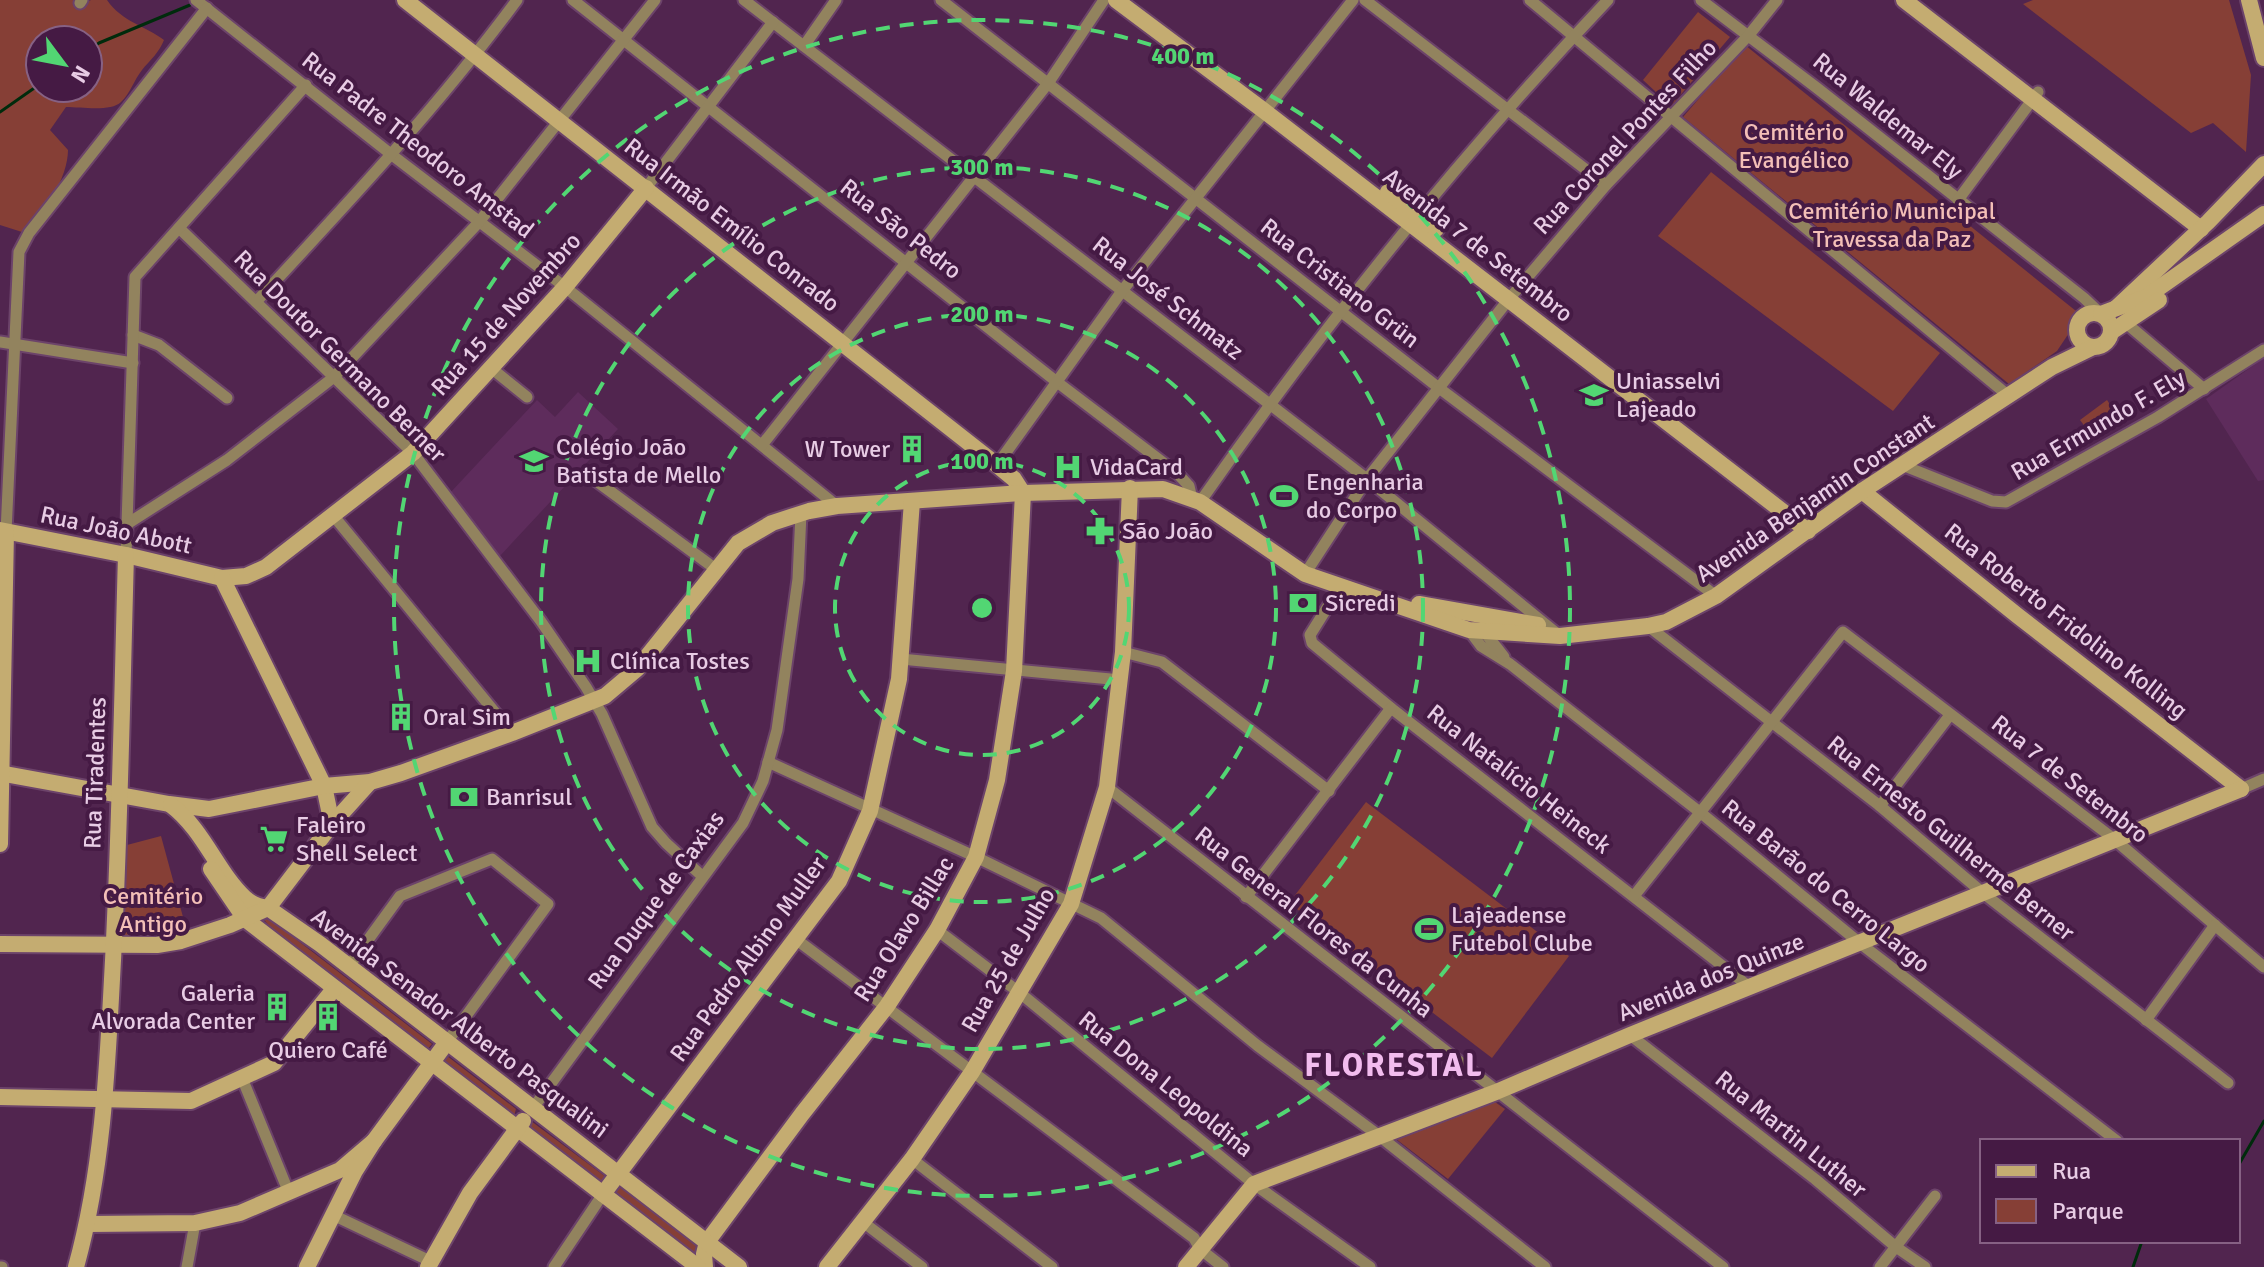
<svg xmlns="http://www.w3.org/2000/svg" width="2264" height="1267" font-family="Signika,sans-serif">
  <rect width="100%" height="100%" fill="#51254f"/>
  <g fill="#5e2c5c">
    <path d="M2264,358V480L2258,481L2206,399Z"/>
    <path d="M578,392L618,429L499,557L450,493L537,400L555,417Z"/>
  </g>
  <g fill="#863f36" fill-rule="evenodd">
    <path d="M0,0H76L80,6L91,0H107C122,22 146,26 164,40C159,53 150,60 142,70C134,80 130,94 121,102C111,112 82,107 66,107L50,130L68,150C68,178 44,215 22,232L0,225ZM40,40H88V88H40Z"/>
    <path d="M2033,0H2229L2251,75L2246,152L2213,123L2191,133L2023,4Z"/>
    <path d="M1698,12L1730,37L1671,106L1643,80Z"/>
    <path d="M1745,45L2081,315L2057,351L2009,384L1683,117Z"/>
    <path d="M1711,172L1940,353L1893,411L1658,236Z"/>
    <path d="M2107,400L2115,412L2089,432L2080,420Z"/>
    <path d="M1366,802L1569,956L1492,1058L1289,903Z"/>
    <path d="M161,836L186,928L165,935L124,940L127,845Z"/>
    <path d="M260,915L275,923L432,1044L427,1050L271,928Z"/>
    <path d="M442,1052L516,1109L514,1116L442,1060Z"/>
    <path d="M1495,1102L1505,1109L1448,1179L1396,1139Z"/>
    <path d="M531,1121L606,1177L602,1183L527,1126Z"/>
    <path d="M618,1186L698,1245L697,1255L614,1192Z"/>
  </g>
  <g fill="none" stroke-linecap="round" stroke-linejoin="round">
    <g stroke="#002b0c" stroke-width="3">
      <path d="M88,50L99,43L190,5"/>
      <path d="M0,112L40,84"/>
      <path d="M2238,1166L2264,1121"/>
      <path d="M2133,1267L2142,1241"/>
    </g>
    <defs>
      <g id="street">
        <path d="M196,0L392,155L565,287L837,506"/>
        <path d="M573,0L1057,382L1178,474L1189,486L1192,499"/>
        <path d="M744,0L1367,479L1560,636"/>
        <path d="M941,0L1439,388L1716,596"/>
        <path d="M1365,0L1606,185"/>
        <path d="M1530,0L2010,397"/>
        <path d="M1701,0L1817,88L2084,298L2101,314"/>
        <path d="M80,3L82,0"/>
        <path d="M804,46L836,0"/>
        <path d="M646,188L773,22"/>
        <path d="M1958,200L2038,92"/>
        <path d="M179,228L413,453L540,620L586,687L602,714L652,827L666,843L702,876"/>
        <path d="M256,302C347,204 437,108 517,0"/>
        <path d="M2126,323L2204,389"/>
        <path d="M133,335L159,345L227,398"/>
        <path d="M0,342L133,363"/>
        <path d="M491,368L527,397"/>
        <path d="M762,445L1049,82L1104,0"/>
        <path d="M997,465L1122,291L1353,0"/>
        <path d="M1902,465L1992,501L2006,502L2158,417L2264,350"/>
        <path d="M595,480L717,570"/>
        <path d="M1200,502C1324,325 1459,157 1608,0"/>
        <path d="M332,514L512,733"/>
        <path d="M127,524L227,460L334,377L479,222L655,0"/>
        <path d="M6,532L19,252L29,233L207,8"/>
        <path d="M126,555L135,277L306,85"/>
        <path d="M1305,574L1367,479L1509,299L1606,185L1749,35L1777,0"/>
        <path d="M1340,587L1310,635L1312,643L1391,708L1751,988"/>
        <path d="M1648,626L1880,806L1983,893L2228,1083"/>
        <path d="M1469,630L1481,646L1510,664L1701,813L1861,944L2117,1141"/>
        <path d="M1483,630L1504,657"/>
        <path d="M1123,652L1162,662L1329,791"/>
        <path d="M901,659L1121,680"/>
        <path d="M768,762L976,857L1101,918L1258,1046L1378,1135L1545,1267"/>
        <path d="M1107,787L1723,1267"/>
        <path d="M2241,789L2264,779"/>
        <path d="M1880,806L1950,715"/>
        <path d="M1634,896L1843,632L2114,839L2264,967"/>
        <path d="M1246,897L1391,708"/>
        <path d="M937,930L1020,993L1254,1184L1370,1267"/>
        <path d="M797,940L1194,1238L1200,1249L1223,1267"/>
        <path d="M349,966L400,896L492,859L548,904L447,1042"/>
        <path d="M2146,1020L2215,925"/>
        <path d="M1630,1035L1815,1179L1896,1247L1925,1267"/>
        <path d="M242,1078L289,1193"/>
        <path d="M533,1108L743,823L763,781L777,730L798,579L801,513"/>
        <path d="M912,1159L1052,1267"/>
        <path d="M333,1215L430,1261"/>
        <path d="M863,1222L922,1267"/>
        <path d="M0,1267H2"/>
        <path d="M187,1267L195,1223"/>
        <path d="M554,1267L603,1194"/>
        <path d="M1880,1267L1935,1196"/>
      </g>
      <g id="secondary">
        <path d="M405,0L997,465L1014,479L1023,493L1014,671L997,780L976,857L937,930L887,1006L802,1114L707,1242L704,1254L705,1267"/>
        <path d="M1116,0L1263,110L1808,531"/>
        <path d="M1904,0L2201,229"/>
        <path d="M2249,0L2264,58"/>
        <path d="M1388,192L1436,229"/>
        <path d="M2116,308L2208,222L2264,164"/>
        <circle cx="2094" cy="330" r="17"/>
        <path d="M2101,314L2146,297L2264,214"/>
        <path d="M2111,332L2159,300"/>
        <path d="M1862,491L2018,616L2241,789"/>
        <path d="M0,530L126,555L222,578L246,576L266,567L413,453L565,287L646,188"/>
        <path d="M222,578L324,786L332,824"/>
        <path d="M1419,604L1538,625"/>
        <path d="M0,773L169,804L209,809L324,786L370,782L401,773L512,733L605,696L637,669L738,543L772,523L809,511L837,506L1023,493L1163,489L1200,502L1305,574L1469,630L1560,636L1648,626L1666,622L1716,596L1862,491L2052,367L2093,347"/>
        <path d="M171,805C204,830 217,872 245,898C252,905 259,907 268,908L320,944L739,1267"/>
        <path d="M0,844L6,532"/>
        <path d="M211,869L245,919L698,1267"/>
        <path d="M0,944L157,945L181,941L230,925L268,908L332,824L370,782"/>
        <path d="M0,1097L191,1101L274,1063L334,989"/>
        <path d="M603,1194L839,881L870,811L899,679L912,501"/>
        <path d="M88,1224L195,1223L240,1213L340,1170L374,1141"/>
        <path d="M76,1267C102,1173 107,1076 112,979C120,838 122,696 126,555"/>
        <path d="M307,1267L355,1171L374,1141L447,1042"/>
        <path d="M428,1267L470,1193L523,1121"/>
        <path d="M827,1267L912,1159L972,1072L1071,904L1107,787L1123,652L1130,488"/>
        <path d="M1186,1267L1254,1184L1496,1092L1630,1035L2241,789"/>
      </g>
    </defs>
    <use href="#street" stroke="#6c436a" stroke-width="15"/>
    <use href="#secondary" stroke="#6c436a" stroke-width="20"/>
    <use href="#street" stroke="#92835e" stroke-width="11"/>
    <use href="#secondary" stroke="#c4ac71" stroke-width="16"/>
  </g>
  <g fill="none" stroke="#52d673" stroke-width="4" stroke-dasharray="14 10">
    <circle cx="982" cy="608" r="147"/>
    <circle cx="982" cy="608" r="294"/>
    <circle cx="982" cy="608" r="441"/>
    <circle cx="982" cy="608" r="588"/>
  </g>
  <defs>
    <symbol id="university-bare" viewBox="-9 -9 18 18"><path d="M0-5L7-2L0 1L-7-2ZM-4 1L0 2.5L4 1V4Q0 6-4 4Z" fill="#52d673" stroke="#451a44" stroke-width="2.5" paint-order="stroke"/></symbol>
    <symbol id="building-bare" viewBox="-9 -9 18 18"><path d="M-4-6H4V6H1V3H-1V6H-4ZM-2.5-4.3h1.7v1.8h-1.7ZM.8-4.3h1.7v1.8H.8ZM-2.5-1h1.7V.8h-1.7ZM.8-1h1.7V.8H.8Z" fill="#52d673" stroke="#451a44" stroke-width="2.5" paint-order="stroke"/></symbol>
    <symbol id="school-bare" viewBox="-9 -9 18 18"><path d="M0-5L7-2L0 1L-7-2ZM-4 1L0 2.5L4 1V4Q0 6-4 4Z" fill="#52d673" stroke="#451a44" stroke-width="2.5" paint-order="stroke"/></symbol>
    <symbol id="hospital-bare" viewBox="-9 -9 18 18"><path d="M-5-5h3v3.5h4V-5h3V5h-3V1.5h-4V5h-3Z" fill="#52d673" stroke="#451a44" stroke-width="2.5" paint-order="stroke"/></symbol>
    <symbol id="stadium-bare" viewBox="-9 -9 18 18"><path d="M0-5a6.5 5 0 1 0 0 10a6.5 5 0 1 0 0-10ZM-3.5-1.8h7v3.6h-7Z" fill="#52d673" stroke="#451a44" stroke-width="2.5" paint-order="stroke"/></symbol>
    <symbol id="pharmacy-bare" viewBox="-9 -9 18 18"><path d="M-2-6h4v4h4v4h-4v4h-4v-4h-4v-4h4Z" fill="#52d673" stroke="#451a44" stroke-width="2.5" paint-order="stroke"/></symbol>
    <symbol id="bank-bare" viewBox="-9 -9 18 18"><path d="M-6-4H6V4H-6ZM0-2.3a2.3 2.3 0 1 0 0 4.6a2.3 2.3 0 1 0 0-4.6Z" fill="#52d673" stroke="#451a44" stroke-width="2.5" paint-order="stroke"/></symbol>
    <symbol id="supermarket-bare" viewBox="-9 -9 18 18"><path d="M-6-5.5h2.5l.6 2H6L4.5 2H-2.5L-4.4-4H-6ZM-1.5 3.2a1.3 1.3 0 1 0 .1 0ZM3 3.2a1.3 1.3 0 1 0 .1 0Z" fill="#52d673" stroke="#451a44" stroke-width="2.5" paint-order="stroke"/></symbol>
  </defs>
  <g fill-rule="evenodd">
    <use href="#university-bare" x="1574" y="375" width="40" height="40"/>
    <use href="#building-bare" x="892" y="429" width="40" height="40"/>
    <use href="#school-bare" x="514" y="441" width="40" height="40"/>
    <use href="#hospital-bare" x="1048" y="447" width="40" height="40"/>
    <use href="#stadium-bare" x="1264" y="476" width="40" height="40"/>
    <use href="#pharmacy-bare" x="1080" y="511" width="40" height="40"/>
    <use href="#bank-bare" x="1283" y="583" width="40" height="40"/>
    <use href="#hospital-bare" x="568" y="641" width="40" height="40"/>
    <use href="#building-bare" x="381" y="697" width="40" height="40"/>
    <use href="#bank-bare" x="444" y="777" width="40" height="40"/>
    <use href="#supermarket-bare" x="254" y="819" width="40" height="40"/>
    <use href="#stadium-bare" x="1409" y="909" width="40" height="40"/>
    <use href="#building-bare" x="257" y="987" width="40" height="40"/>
    <use href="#building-bare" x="308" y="997" width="40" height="40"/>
  </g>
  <g text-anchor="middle" stroke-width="8" stroke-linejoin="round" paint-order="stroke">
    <g font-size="24" fill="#e8cce5" stroke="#451a44">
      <text transform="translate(1888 116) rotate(39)" y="8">Rua Waldemar Ely</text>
      <text transform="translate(1625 137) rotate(-47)" y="8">Rua Coronel Pontes Filho</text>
      <text transform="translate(418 145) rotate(38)" y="8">Rua Padre Theodoro Amstad</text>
      <text transform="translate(732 225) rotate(38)" y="8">Rua Irmão Emílio Conrado</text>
      <text transform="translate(901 229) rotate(38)" y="8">Rua São Pedro</text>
      <text transform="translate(1478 245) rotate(38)" y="8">Avenida 7 de Setembro</text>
      <text transform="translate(1340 283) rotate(38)" y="8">Rua Cristiano Grün</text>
      <text transform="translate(1168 298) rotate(38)" y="8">Rua José Schmatz</text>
      <text transform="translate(506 314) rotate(-48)" y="8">Rua 15 de Novembro</text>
      <text transform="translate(340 356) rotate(45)" y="8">Rua Doutor Germano Berner</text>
      <text transform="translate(2098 425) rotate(-30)" y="8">Rua Ermundo F. Ely</text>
      <text transform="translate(1815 498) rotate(-34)" y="8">Avenida Benjamin Constant</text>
      <text transform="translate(116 530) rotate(12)" y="8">Rua João Abott</text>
      <text transform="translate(2066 621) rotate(38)" y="8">Rua Roberto Fridolino Kolling</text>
      <text transform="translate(95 773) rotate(-88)" y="8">Rua Tiradentes</text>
      <text transform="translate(1519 779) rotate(38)" y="8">Rua Natalício Heineck</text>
      <text transform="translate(2070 779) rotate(38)" y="8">Rua 7 de Setembro</text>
      <text transform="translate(1951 838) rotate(39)" y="8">Rua Ernesto Guilherme Berner</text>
      <text transform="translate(1826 886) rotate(39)" y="8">Rua Barão do Cerro Largo</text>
      <text transform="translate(656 900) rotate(-54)" y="8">Rua Duque de Caxias</text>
      <text transform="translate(1314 922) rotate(38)" y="8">Rua General Flores da Cunha</text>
      <text transform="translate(904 929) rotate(-58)" y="8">Rua Olavo Billac</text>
      <text transform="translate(748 959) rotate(-54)" y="8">Rua Pedro Albino Muller</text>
      <text transform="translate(1008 960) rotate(-60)" y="8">Rua 25 de Julho</text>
      <text transform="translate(1711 977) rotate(-22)" y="8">Avenida dos Quinze</text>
      <text transform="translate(460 1023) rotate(37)" y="8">Avenida Senador Alberto Pasqualini</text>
      <text transform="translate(1166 1084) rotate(39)" y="8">Rua Dona Leopoldina</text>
      <text transform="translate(1791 1134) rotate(39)" y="8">Rua Martin Luther</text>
    </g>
    <g font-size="24" fill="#f3bfb7" stroke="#451a44">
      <text x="1794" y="140">Cemitério<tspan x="1794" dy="28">Evangélico</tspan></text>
      <text x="1892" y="219">Cemitério Municipal<tspan x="1892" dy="28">Travessa da Paz</tspan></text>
      <text x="153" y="904">Cemitério<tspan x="153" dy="28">Antigo</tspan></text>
    </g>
    <g font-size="24" fill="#e8cce5" stroke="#451a44" text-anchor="start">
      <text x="1616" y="389">Uniasselvi<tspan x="1616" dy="28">Lajeado</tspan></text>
      <text x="556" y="455">Colégio João<tspan x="556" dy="28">Batista de Mello</tspan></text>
      <text x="890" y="457" text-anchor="end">W Tower</text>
      <text x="1090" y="475">VidaCard</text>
      <text x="1306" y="490">Engenharia<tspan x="1306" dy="28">do Corpo</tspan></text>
      <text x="1122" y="539">São João</text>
      <text x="1325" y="611">Sicredi</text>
      <text x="610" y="669">Clínica Tostes</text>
      <text x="423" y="725">Oral Sim</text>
      <text x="486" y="805">Banrisul</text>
      <text x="296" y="833">Faleiro<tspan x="296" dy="28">Shell Select</tspan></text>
      <text x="1451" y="923">Lajeadense<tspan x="1451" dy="28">Futebol Clube</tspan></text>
      <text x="255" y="1001" text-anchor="end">Galeria<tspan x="255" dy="28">Alvorada Center</tspan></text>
      <text x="328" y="1058" text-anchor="middle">Quiero Café</text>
    </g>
    <g font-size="32" font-weight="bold" letter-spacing="2" fill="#f2bcee" stroke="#451a44">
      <text x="1394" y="1076">FLORESTAL</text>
    </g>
  </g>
  <circle cx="982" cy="608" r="12" fill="#52d673" stroke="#451a44" stroke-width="4"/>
  <g font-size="24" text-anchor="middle" font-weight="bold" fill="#52d673" stroke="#451a44" stroke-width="8" stroke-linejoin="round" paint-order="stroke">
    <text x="1183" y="64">400 m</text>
    <text x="982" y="175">300 m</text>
    <text x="982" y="322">200 m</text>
    <text x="982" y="469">100 m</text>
  </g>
  <rect x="1980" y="1139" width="260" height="104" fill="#451a44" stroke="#866184" stroke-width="2"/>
  <rect x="1996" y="1165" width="40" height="12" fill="#c4ac71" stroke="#866184" stroke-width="2"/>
  <text x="2052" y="1179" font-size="24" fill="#e8cce5">Rua</text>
  <rect x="1996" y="1199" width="40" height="24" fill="#863f36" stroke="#866184" stroke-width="2"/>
  <text x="2052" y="1219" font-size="24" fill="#e8cce5">Parque</text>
  <g transform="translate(64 64) rotate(122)"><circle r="38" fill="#451a44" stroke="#866184" stroke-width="2"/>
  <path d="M0-6L14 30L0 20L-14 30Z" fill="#52d673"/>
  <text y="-12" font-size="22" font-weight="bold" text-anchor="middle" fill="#e8cce5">N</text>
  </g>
</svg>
